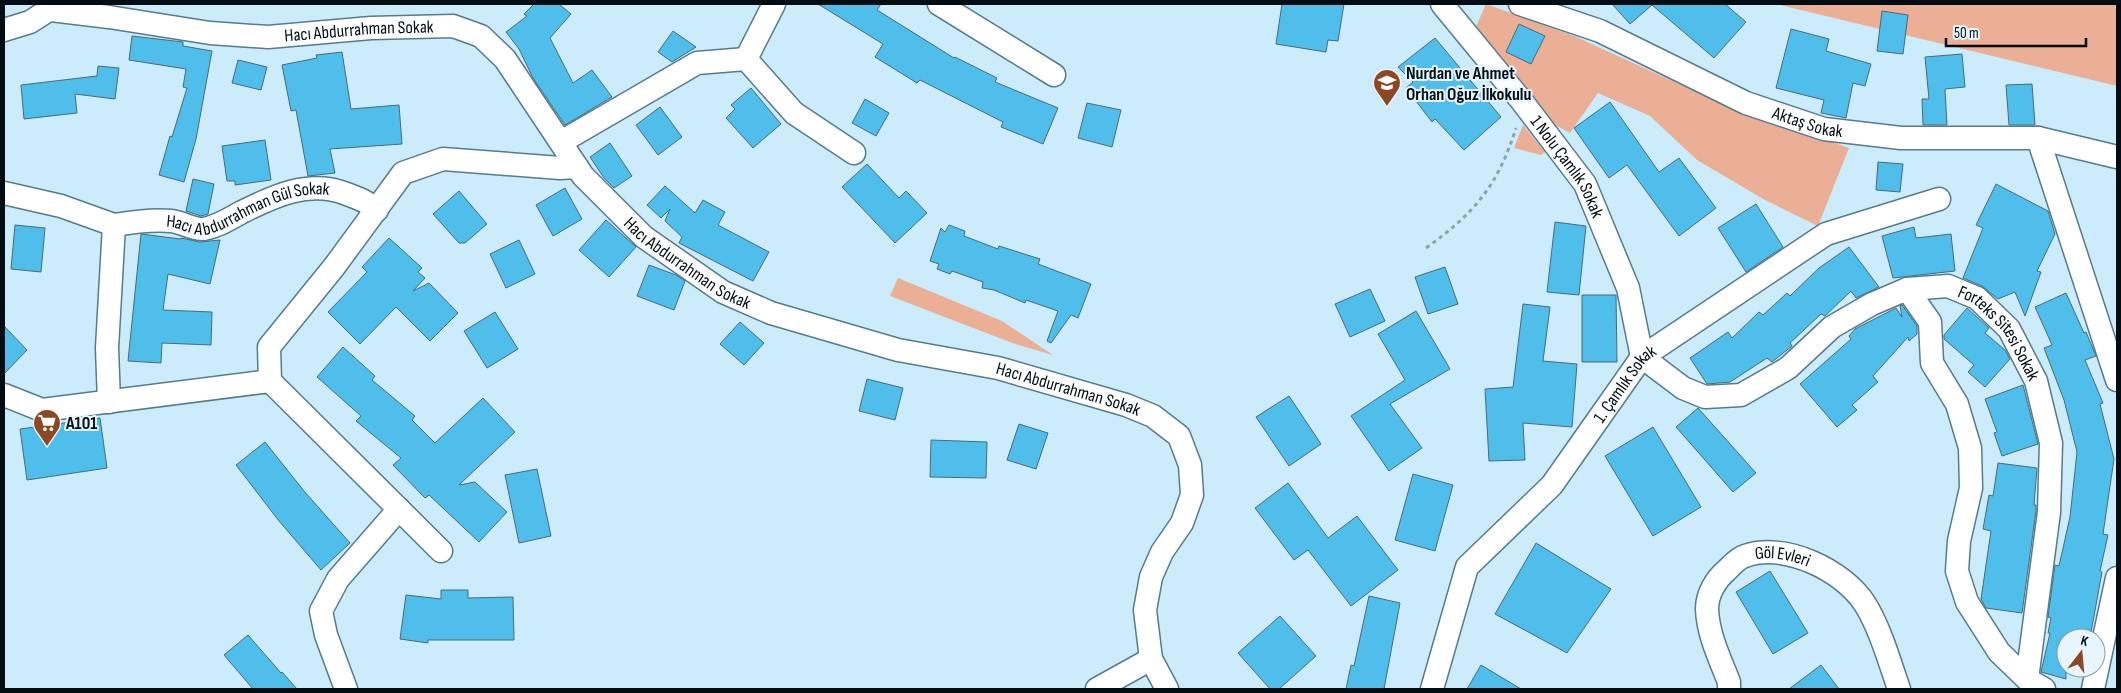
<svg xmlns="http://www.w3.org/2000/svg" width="2121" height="693" font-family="'Sofia Sans Condensed',sans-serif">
  <rect width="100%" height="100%" fill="#cdecfb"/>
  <g fill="#eaaf94">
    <path d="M1486,4L1574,36L1710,98L1849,148L1818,226L1765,200L1697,160L1650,116L1598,93L1570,133L1550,122L1475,29Z"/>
    <path d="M1776,4H2117V86Z"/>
    <path d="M1523,125L1545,152L1541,155L1514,148Z"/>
    <path d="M898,278L1002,321L1053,355L1015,344L890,296Z"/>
  </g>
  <g fill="#4fbeea" stroke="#476b7b">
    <path d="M534,4H559L571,14L550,38L573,83L592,70L612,97L565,125L533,78L519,49L506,32L527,16L524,14Z"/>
    <path d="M818,4H881L877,10L954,58L955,57L997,78L995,82L1058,108L1043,144L1001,127L1003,122L920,80L917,83L875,57L883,44Z"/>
    <path d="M1282,4H1344L1338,41L1328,40L1326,52L1276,44Z"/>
    <path d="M1612,4H1725L1746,22L1714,58L1652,5L1630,24Z"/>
    <path d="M1882,11L1908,15L1903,54L1877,51Z"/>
    <path d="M1519,24L1545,36L1531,64L1506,52Z"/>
    <path d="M1791,29L1829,39L1826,51L1871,64L1865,86L1853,83L1846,118L1821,113L1824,100L1776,88Z"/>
    <path d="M673,31L696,47L672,62L658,52Z"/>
    <path d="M132,36L183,42V46L212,51L196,139L184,182L159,175L170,136L172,137L187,88L183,87L186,69L129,60Z"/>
    <path d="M1435,38L1501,117L1464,150L1435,119L1432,122L1406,88L1413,82L1398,67Z"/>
    <path d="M342,52L351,109L399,105L402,144L330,149L335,173L308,176L296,110L291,111L282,65L317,58L316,55Z"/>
    <path d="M1962,54L1965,87L1945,89L1947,125H1923L1922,99H1929L1925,57Z"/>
    <path d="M238,60L267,67L261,90L232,83Z"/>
    <path d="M98,66L119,68L115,99L75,94L77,113L24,119L21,85L97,76Z"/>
    <path d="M2032,84L2035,125H2009L2006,85Z"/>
    <path d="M751,88L781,124L753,148L726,118L735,109L731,105Z"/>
    <path d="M865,99L889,113L876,136L852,123Z"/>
    <path d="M1610,102L1659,172L1679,158L1716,208L1679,236L1627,165L1609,178L1574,128Z"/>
    <path d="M1087,103L1121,110L1112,147L1078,138Z"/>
    <path d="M660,107L682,137L658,155L636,125Z"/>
    <path d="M265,140L271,180L235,185V181H227L222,146Z"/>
    <path d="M610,143L632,176L614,188L604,178L590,157Z"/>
    <path d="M1878,162L1903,164L1900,192L1876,190Z"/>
    <path d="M867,164L899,198L906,191L927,213L895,243L842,187Z"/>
    <path d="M193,179L214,184L208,214L201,216L186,211Z"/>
    <path d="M1996,184L2048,211L2055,234L2037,271L2041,272L2025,316L2015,292L1998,299L1982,286L1963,278L1983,228L1976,225Z"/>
    <path d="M665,186L695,213L703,200L725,212L718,225L769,252L753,281L679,243L682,237L665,221L670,209L661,218L647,205Z"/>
    <path d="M565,188L582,219L553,236L536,205Z"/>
    <path d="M459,191L487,224L465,243H459L433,214Z"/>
    <path d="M1756,204L1783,247L1746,272L1718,228Z"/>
    <path d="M606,220L636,247L609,277L579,250Z"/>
    <path d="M1555,222L1586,226L1579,295L1547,292Z"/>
    <path d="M15,225L45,228L41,272L11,269Z"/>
    <path d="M949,225L965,231L964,236L998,249L999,246L1040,259L1038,264L1091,284L1078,318L1071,315L1051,343L1047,341L1058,311L1026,300L1025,303L994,290L982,288L983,282L952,271L950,274L937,269L939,264L930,261L941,228L945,232Z"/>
    <path d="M1914,227L1916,238L1951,234L1955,271L1893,278L1882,236Z"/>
    <path d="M141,234L181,239V238L200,242L220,240L210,284L168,274L163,310L212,312L211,345L162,343L161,363L128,361Z"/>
    <path d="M389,238L422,268L418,272L425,278L413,291L429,283L458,313L430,341L396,307L360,344L328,312L367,272L362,267Z"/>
    <path d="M519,240L535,274L506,288L490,254Z"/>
    <path d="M1849,247L1879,287L1856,298L1851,291L1825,316L1821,314L1790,343L1792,346L1772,362L1767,358L1730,382L1707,384L1690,358L1728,332L1732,338L1759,312L1763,315L1787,293L1790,296L1819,268Z"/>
    <path d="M649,265L676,275L685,281L674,310L637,296Z"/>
    <path d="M1445,267L1458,304L1428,314L1415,277Z"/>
    <path d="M1370,289L1385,321L1350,337L1335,304Z"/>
    <path d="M2066,293L2084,333L2086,332L2096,356L2085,360L2103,403L2100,404L2114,459L2103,534L2108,535L2100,571L2102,572L2090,638H2066V679L2041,672L2050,633H2048L2051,618L2048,617L2055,565L2059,566L2070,517L2077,452L2064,400L2044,348L2052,345L2035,307Z"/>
    <path d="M1582,295H1616L1617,362H1582Z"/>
    <path d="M1523,304L1550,307L1543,361L1577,364L1572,427L1523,423L1525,460L1489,461L1485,389L1513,387Z"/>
    <path d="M1902,305L1917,326V334L1909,341L1908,337L1873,376L1878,382L1852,405L1857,410L1837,427L1800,384L1851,339L1849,336L1855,329L1896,308L1902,317L1900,306Z"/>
    <path d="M1967,308L1989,328L1985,333L2005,350L2010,359L1985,387L1968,372L1974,365L1944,339V335Z"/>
    <path d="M1416,311L1450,369L1390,404L1422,448L1389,471L1351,416L1405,380L1378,334Z"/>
    <path d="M495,312L518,349L487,368L464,331Z"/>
    <path d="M740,322L764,343L744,365L720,344Z"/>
    <path d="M4,326L27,350L4,374Z"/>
    <path d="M343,347L375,376L372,380L415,416L412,420L435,443L483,398L515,432L459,485L475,482L507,512L479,542L429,495L425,498L393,465L401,458L356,421L361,416L317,377Z"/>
    <path d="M867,379L903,388L895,420L859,411Z"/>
    <path d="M2023,385L2038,444L2002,456L1994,433L1997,432L1985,399Z"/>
    <path d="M1289,396L1321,444L1289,466L1256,417Z"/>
    <path d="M1698,408L1756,473L1733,492L1676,427Z"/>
    <path d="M100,418L107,468L27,480L20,429Z"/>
    <path d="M1019,424L1048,433L1036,469L1007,460Z"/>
    <path d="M1653,427L1701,507L1653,536L1605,456Z"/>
    <path d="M931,440L987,442L986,478L930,477Z"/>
    <path d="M265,442L304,491L350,543L321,570L279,521L236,465Z"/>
    <path d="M1998,463L2037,468L2034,505H2036V511L2022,613L1986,608L1981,599L1991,531L1983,529L1989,495L1993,496Z"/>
    <path d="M537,469L551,536L519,543L505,475Z"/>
    <path d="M1413,474L1453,485L1435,551L1395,540Z"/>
    <path d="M1288,483L1328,538L1357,516L1398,570L1351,606L1308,550L1294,560L1255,508Z"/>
    <path d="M1536,543L1611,589L1567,653L1495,614Z"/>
    <path d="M1770,571L1808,633L1773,654L1736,592Z"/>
    <path d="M441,590H468V598L513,597L514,640H428V643L400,639L406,595L441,599Z"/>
    <path d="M1369,596L1400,603L1384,689H1346L1351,665L1354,666Z"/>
    <path d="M1280,616L1316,656L1279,689H1270L1238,653Z"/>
    <path d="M248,635L281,673L282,672L297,689H253L224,655Z"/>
    <path d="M1481,665L1521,689H1467Z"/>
    <path d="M1821,665L1839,689H1789Z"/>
  </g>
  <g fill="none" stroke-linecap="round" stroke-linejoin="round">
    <defs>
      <g id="minor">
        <path d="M939,4L1054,75"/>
        <path id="s1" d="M1442,4L1521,100L1585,184L1628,288L1642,357L1683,388L1705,397L1741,395L1788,368L1832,327L1872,304L1907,289L1948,286L1977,298L2009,329L2036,381L2051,443L2049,512L2027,679"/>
        <path id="s2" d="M1520,4L1600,31L1746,103L1824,129L1901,138H2038L2117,157"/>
        <path id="s3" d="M51,10L109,17L210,33L268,37L371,28L453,26L481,36L505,59L583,176L644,237L723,292L771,313L898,350L998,368L1126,405L1153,416L1179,436L1190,465L1192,495L1182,523L1162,552L1151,577L1145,610L1151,659L1167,689"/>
        <path d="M4,30L30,22L58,4"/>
        <path d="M746,59L774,4"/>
        <path d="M2038,138L2117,380"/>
        <path d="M561,142L697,63L746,59L794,113L854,153"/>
        <path d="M4,193L61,206L114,225L107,348L109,402"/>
        <path id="s4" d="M114,225C132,222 152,219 171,221C182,222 193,230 204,229C219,226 229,219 242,212C274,196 308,180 344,193C357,198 367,201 377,210"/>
        <path d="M1907,289L1930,322L1932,363L1957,404L1970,448L1971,488L1959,541L1957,571L1967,602L1999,652L2027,679L2044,689"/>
        <path d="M270,381L269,347L334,267L403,173L443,159L560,168L577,167"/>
        <path d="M4,395L42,410L270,381L441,551"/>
        <path d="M346,689L326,635L321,611L338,579L399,509"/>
        <path d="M1097,689L1151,659"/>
        <path id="s5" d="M1432,689L1467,567L1552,485L1642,357L1826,234L1939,199"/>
        <path id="s6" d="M1729,689V682C1720,659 1708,635 1707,609C1707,594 1716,579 1727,570C1732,565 1738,558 1745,556C1785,542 1843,570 1865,604C1880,628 1890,663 1899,689"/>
        <path d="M2093,689L2117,578"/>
      </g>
    </defs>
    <use href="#minor" stroke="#567b8b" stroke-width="25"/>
    <path stroke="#8ba3af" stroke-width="3" stroke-dasharray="4 4" stroke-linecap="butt" d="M1426,248C1475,213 1498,185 1516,128"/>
    <use href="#minor" stroke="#fff" stroke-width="22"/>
  </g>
  <defs>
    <symbol id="school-pin" viewBox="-11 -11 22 30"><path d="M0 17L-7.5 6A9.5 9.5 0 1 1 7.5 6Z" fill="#8d4722" stroke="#e7f6fe"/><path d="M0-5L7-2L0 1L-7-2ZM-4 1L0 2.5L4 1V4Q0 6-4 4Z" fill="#fff"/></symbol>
    <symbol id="supermarket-pin" viewBox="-11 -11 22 30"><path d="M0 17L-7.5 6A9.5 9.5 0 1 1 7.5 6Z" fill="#8d4722" stroke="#e7f6fe"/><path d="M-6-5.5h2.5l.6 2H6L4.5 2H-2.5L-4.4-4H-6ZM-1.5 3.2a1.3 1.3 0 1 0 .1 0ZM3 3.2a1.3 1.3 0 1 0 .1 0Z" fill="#fff"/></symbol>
  </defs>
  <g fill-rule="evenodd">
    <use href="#school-pin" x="1371" y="67" width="32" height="43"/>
    <use href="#supermarket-pin" x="31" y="407" width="32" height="43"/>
  </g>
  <g text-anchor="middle" stroke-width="4" stroke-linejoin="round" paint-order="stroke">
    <g font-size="18" fill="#020d13" stroke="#e7f6fe">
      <text dy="6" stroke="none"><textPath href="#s3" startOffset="310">Hacı Abdurrahman Sokak</textPath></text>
      <text dy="6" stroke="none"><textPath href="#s2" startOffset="312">Aktaş Sokak</textPath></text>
      <text dy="6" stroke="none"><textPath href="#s1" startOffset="206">1 Nolu Çamlık Sokak</textPath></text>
      <text dy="6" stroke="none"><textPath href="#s4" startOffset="139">Hacı Abdurrahman Gül Sokak</textPath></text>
      <text dy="6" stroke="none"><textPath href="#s3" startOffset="745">Hacı Abdurrahman Sokak</textPath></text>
      <text dy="6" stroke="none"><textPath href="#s1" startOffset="836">Forteks Sitesi Sokak</textPath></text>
      <text dy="6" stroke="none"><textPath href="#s5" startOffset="370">1. Çamlık Sokak</textPath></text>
      <text dy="6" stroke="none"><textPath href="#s3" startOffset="1150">Hacı Abdurrahman Sokak</textPath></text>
      <text dy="6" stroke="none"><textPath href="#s6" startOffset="190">Göl Evleri</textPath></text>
    </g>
    <g font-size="18" font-weight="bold" fill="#020d13" stroke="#e7f6fe" text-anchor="start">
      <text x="1406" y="79">Nurdan ve Ahmet<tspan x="1406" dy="21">Orhan Oğuz İlkokulu</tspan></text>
      <text x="66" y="429">A101</text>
    </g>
  </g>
  <rect width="2121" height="693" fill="none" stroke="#020d13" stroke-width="10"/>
  <g transform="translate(2081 653) rotate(16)"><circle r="24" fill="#e7f6fe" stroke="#8b99a0"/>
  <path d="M0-4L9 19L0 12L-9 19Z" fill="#8d4722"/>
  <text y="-8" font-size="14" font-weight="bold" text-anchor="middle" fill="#020d13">K</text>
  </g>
  <path d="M1946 38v8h140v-8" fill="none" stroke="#020d13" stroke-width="2.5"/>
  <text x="1954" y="38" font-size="15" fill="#020d13" stroke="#e7f6fe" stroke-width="4" paint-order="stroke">50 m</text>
</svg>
